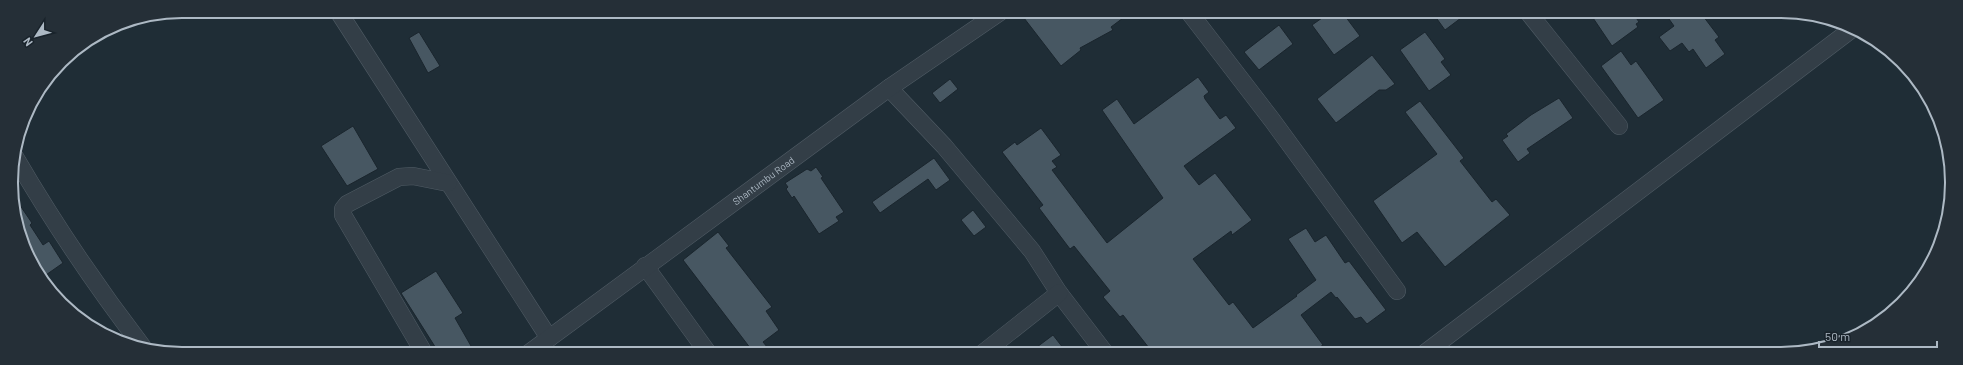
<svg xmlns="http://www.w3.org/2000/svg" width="1963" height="365" font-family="Barlow,sans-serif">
  <rect width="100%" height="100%" fill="#1f2d36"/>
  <g fill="#475762" stroke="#1a252d">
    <path d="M1033,12H1131L1111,27L1113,30L1080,48L1081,50L1061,66L1024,18Z"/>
    <path d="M1318,12H1342L1360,36L1334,55L1312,25L1322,18Z"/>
    <path d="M1432,12H1469L1445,30Z"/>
    <path d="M1589,12H1632L1639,22L1636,24L1638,27L1612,46Z"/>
    <path d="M1664,12H1700L1719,37L1715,40L1725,54L1706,68L1693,49L1689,52L1682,43L1670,51L1659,37L1674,26Z"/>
    <path d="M1279,25L1293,44L1259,70L1244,52Z"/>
    <path d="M419,32L440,66L428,73L409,38Z"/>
    <path d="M1425,32L1445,59L1441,62L1451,75L1429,91L1400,50Z"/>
    <path d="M1621,51L1631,65L1636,61L1664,100L1638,118L1601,66Z"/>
    <path d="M1372,55L1395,84L1386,90H1379L1336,123L1317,99Z"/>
    <path d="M1198,77L1209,92L1204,96L1205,99L1220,119L1226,115L1236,128L1184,166L1199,185L1215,173L1252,220L1232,235L1231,231L1193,259L1229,305L1233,302L1253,328L1297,296L1296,295L1316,280L1288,239L1306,228L1315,242L1326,235L1345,263L1349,261L1386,310L1367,324L1361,317L1355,319L1337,297L1336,298L1331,292L1301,315L1323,345L1311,353H1218L1214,348L1207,353H1153L1123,315L1120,317L1103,297L1110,291L1074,246L1070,249L1039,208L1043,205L1002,152L1015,142L1017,145L1041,128L1061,155L1052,161L1057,167L1052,170L1107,243L1163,198L1102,110L1117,99L1134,124Z"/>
    <path d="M950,79L958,89L940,103L932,93Z"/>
    <path d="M1559,98L1573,118L1527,149L1530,153L1518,162L1502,140L1508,136L1506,134L1531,115Z"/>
    <path d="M1420,101L1464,158L1460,161L1492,202L1496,199L1510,215L1445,267L1417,232L1402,243L1373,201L1437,154L1405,112Z"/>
    <path d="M353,126L378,169L347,186L321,146Z"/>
    <path d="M934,158L950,180L936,190L928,179L880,213L872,202Z"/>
    <path d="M816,167L823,177L821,178L844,212L836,217L839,221L819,234L794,196L792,198L786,189L788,187L785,183L807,169L811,171Z"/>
    <path d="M15,198L32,223L30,225L43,245L49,241L63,263L43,277L20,238Z"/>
    <path d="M973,210L986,227L974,236L961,220Z"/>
    <path d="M718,232L729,246L726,248L772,307L766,311L779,330L763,342L772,353H754L683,260Z"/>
    <path d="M436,271L463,313L455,318L475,353H456L453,347L444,353H439L401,293Z"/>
    <path d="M1053,335L1067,353H1029Z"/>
  </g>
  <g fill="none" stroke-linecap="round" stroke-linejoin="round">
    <defs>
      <g id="minor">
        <path d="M338,11L549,338"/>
        <path d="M1189,12L1272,120L1397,291"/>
        <path d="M1528,12L1619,126"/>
        <path d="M889,88L944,146L1032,251L1059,293L1105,353"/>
        <path d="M15,157C53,222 96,286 142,346"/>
        <path d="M645,266L708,353"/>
        <path d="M424,353L343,215V209L347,204L399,177L413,176L448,183"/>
        <path id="s1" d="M529,353L889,88L1000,12"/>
        <path d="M983,353L1059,293"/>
        <path d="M1425,353L1852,29"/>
      </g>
    </defs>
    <use href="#minor" stroke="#505c65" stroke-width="18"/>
    <use href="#minor" stroke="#333e47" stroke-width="17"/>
  </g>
  <g text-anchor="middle" stroke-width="4" stroke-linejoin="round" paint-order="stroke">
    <g font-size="10" fill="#adb9c4" stroke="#19232b">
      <text dy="4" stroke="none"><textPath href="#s1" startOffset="291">Shantumbu Road</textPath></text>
    </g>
  </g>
  <path d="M0 0H1963V365H0ZM182 18H1781A164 164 0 0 1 1945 182V183A164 164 0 0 1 1781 347H182A164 164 0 0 1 18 183V182A164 164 0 0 1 182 18Z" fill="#252f37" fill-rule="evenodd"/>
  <path fill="none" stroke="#adb9c4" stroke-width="2" d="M182 18H1781A164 164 0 0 1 1945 182V183A164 164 0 0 1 1781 347H182A164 164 0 0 1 18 183V182A164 164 0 0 1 182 18Z"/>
  <g transform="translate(36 36) rotate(234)" stroke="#19232b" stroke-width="3" paint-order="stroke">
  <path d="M0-3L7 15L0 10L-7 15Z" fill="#adb9c4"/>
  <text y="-6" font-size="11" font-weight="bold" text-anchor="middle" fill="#adb9c4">N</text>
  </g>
  <path d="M1819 341v6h118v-6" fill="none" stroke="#adb9c4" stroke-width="2"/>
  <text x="1825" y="341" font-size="12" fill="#adb9c4" stroke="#19232b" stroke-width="3" paint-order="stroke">50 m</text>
</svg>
